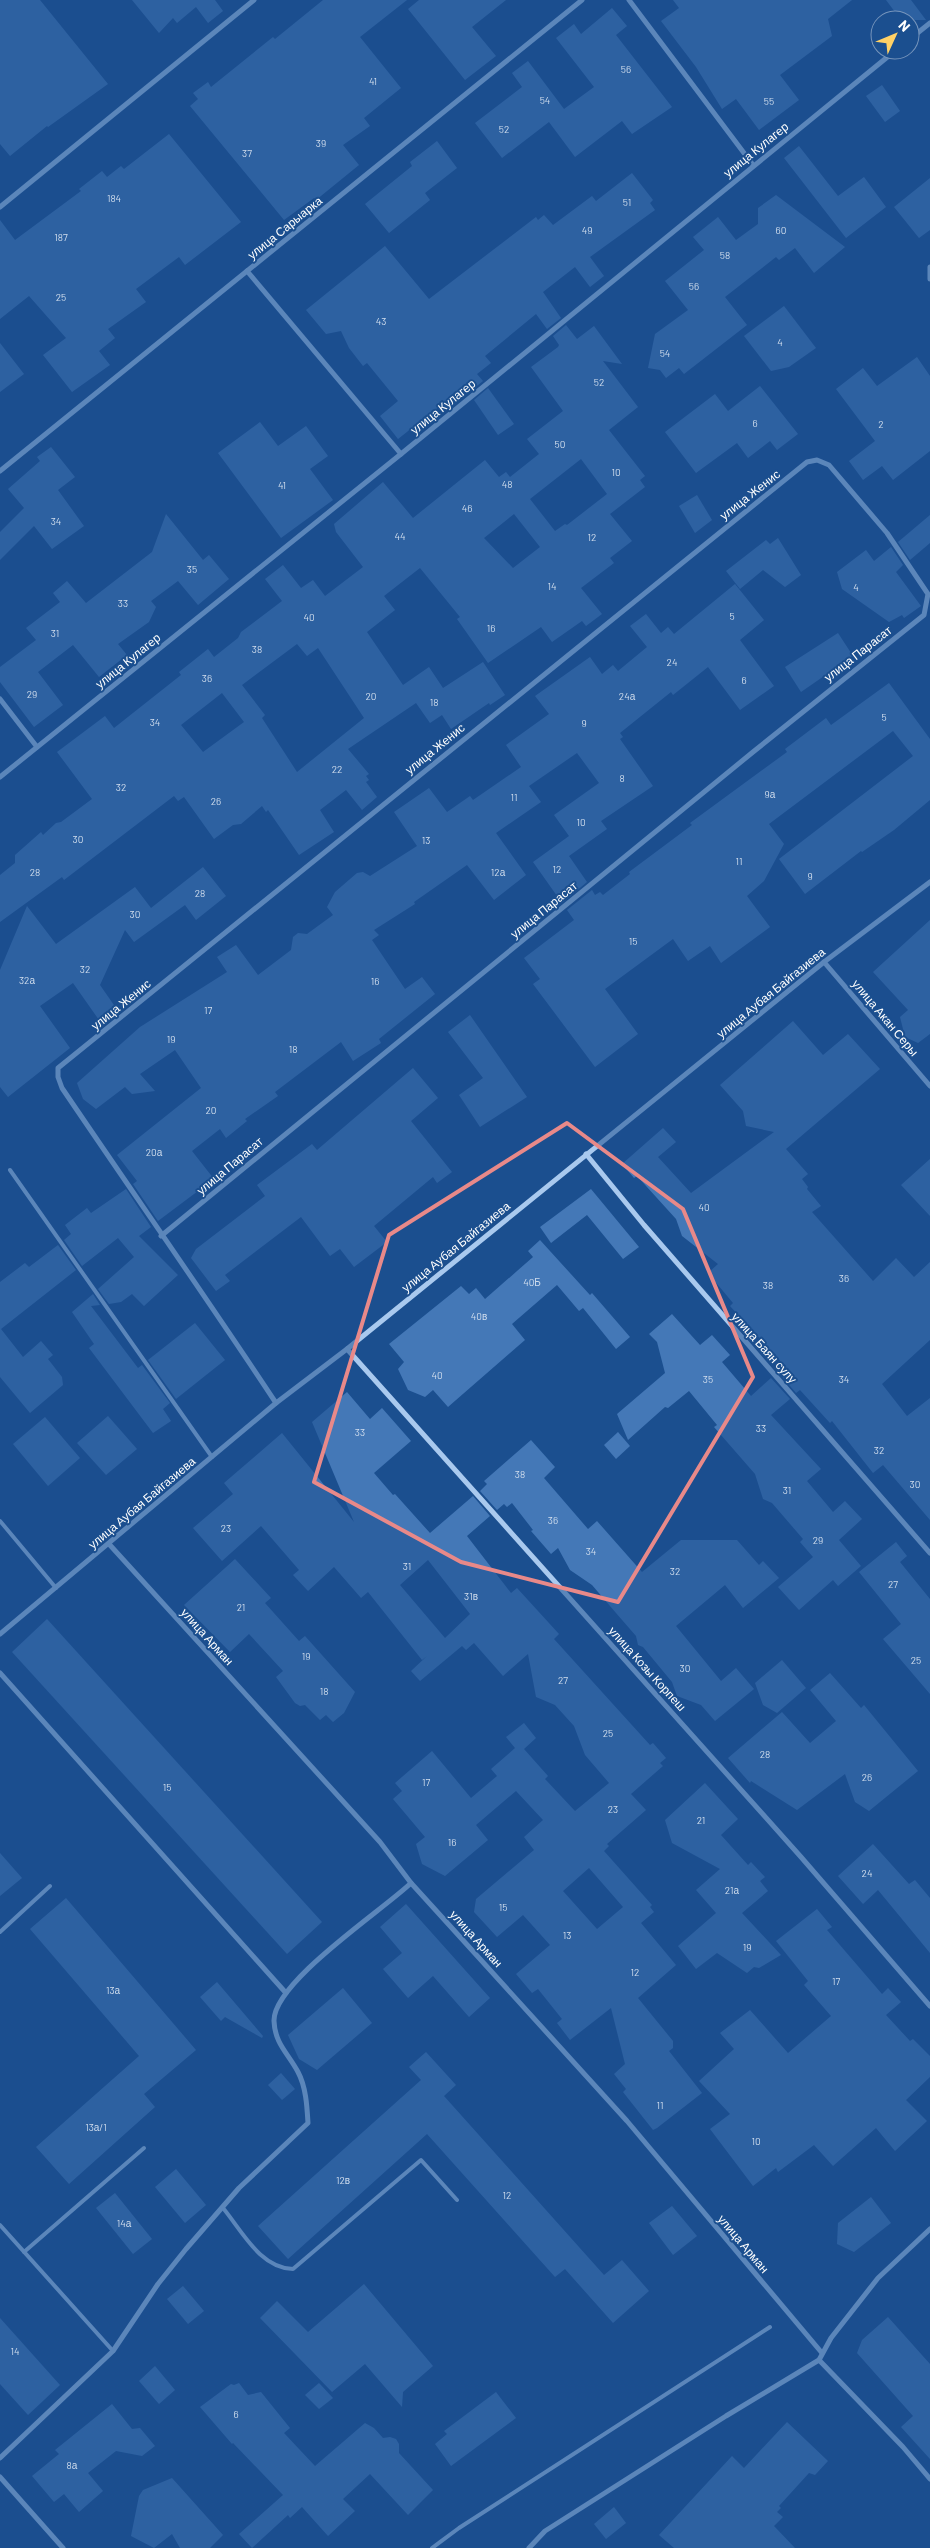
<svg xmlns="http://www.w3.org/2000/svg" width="930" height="2548" font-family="Barlow,sans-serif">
  <rect width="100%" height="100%" fill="#1b4f8f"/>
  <g fill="#4478b7" fill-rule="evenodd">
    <path d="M0,0H40L108,84L48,127L47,126L10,156L0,144Z"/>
    <path d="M132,0H215L223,11L208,23L196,7L177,23L173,18L159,33Z"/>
    <path d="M323,0H407L360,37L401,88L364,118L370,126L343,145L359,165L316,200L314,198L284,220L190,106L198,99L193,93L208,82L211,87L273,37L275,39Z"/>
    <path d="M419,0H506L472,27L496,56L465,80L408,9Z"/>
    <path d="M673,0H852L828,19L832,36L780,75L799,100L759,130L736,99L722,109L696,67L661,21L679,8Z"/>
    <path d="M886,0H911L926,20H901Z"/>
    <path d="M612,8L627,26L616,35L672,107L632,134L622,121L575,157L549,122L502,158L475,123L522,87L512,73L528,61L564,109L594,87L556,38L574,24L581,34Z"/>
    <path d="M882,85L900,111L885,122L866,96Z"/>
    <path d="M169,134L241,222L185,265L179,257L136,289L146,302L108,329L115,338L99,351L110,365L72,392L43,355L66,338L29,296L0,319V220L15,240L81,191L79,189L102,171L107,177L121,166L124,169Z"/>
    <path d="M437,141L457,168L425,193L430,200L389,233L365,204L412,166L410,162Z"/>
    <path d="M799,146L838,196L864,177L886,207L846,238L784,158Z"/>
    <path d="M632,173L653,200L650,203L655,210L590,257L604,276L590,287L575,267L543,292L561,318L547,329L536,314L485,356L491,363L477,374L483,381L468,393L464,387L398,439L380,416L398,401L367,363L363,366L349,348L341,331L326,334L306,310L385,246L429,299L536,217L538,220L544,215L553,225L592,196L596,201Z"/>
    <path d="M930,178V230L919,238L894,207Z"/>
    <path d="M776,195L845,247L814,273L795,248L779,260L776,257L725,297L747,325L684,374L679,368L666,378L660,370L648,368L655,334L688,310L665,281L704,250L693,237L718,217L736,240L758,224V208Z"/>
    <path d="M784,306L816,348L789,367L771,371L744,336Z"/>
    <path d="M566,325L577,339L594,326L622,364L603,361L638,407L609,430L645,476L640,480L645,487L610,514L632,541L610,558L614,563L581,588L602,614L586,626L582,621L552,642L541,627L488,663L457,619L460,617L420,568L384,596L395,610L367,632L403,685L429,667L443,688L483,662L505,695L490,705L489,703L451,729L442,715L430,723L416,703L348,749L369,774L366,776L369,780L366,782L377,797L362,810L346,790L320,810L334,832L299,855L268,810L266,812L262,806L241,824L233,825L214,839L184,797L178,801L174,796L64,880L62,877L0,922V875L15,863V855L41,832L43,835L56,823L61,822L92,799L57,752L105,716L114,728L181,675L179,672L208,649L214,657L238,638L241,632L282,601L265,579L283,565L301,588L313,580L325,596L363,567L336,532L334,524L383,482L413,518L485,460L499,477L506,472L510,477L539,454L527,439L563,411L531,367L558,347L559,345L553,336ZM581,459L607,494L567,525L565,524L555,531L530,499ZM514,514L540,547L513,568L484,538ZM297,644L307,656L318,648L364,718L297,772L262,718L265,715L242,685ZM222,693L244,722L203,752L181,725Z"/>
    <path d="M0,343L24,374L0,392Z"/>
    <path d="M917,357L930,376V451L893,480L882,466L863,480L849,461L875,441L836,389L863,368L877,386Z"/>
    <path d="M760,386L798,434L777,450L770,441L748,458L737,443L696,473L665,432L715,394L728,411Z"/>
    <path d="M488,388L514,424L498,435L474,400Z"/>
    <path d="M260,422L278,446L306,426L328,456L310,469L333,500L281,538L218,453Z"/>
    <path d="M51,447L75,477L58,490L84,526L52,549L34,526L0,560V532L24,508L8,489L40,461L37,457Z"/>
    <path d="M697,495L712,520L695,533L679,506Z"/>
    <path d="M166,514L203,560L209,555L229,579L198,605L178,581L151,601L156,607L149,622L118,644L127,655L99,677L73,645L38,672L63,705L34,727L0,682V667L36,640L26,628L60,602L53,593L67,581L86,603L152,552Z"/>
    <path d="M930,515V543L910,560L898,542Z"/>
    <path d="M778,538L801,575L785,587L763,570L740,589L726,571L766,540L770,544Z"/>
    <path d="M891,547L903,565L896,572L921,606L904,618L902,615L889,622L842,589L837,572L866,550L874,561Z"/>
    <path d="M735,584L764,620L740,640L774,686L740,710L708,667L673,695L671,692L620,733L623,737L620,739L653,786L601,821L607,829L569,856L587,882L562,903L533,862L569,836L554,815L599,783L577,753L529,786L541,802L496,833L526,875L494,900L467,865L414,902L415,904L374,930L379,935L372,940L405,989L422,977L435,994L379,1039L381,1043L353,1061L341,1042L275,1092L278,1096L245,1119L247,1121L226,1138L220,1129L192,1151L214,1179L158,1221L133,1184L137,1181L117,1155L201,1088L175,1050L140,1074L155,1091L132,1094L125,1087L96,1109L83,1099L77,1083L140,1027L227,972L217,957L236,945L258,975L291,950L293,937L298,933L307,934L333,915L327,907L335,892L357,873L363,872L370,876L417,846L394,812L429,788L447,812L470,796L473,800L521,767L506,745L549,714L535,696L590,657L602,674L613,665L618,671L647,647L630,626L646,614L661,633L668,627L674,634Z"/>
    <path d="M838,633L853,656L801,692L785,667Z"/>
    <path d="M889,683L930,739V800L894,830L862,852L861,851L805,894L779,859L913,756L893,731L769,824L784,844L764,881L747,896L770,927L721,963L710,946L688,961L673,939L605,989L638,1034L595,1067L533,984L540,979L524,958L574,920L567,910L592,890L595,895L600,892L603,895L630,874L629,872L692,825L690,823L787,752L785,749L826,718L831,725Z"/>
    <path d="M203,867L226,896L196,920L185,905L134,942L125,930L100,985L116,1008L99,1020L73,983L40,1006L70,1048L8,1097L0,1087V970L27,906L56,944L135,887L151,908Z"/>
    <path d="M930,920V1034L918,1043L905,1037L900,1017L908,1010L873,972Z"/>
    <path d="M470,1015L527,1097L480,1127L459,1095L483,1078L448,1032Z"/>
    <path d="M793,1021L823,1055L848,1034L880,1069L786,1149L808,1174L802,1179L808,1187L807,1189L821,1206L812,1212L873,1281L896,1258L914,1277L930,1262V1340L882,1384L907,1416L930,1398V1520L883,1465L873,1473L832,1421L830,1423L800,1390L796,1393L778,1372L785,1366L730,1306L733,1303L708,1273L718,1264L682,1236L676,1219L637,1176L634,1178L622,1164L663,1128L676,1142L658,1157L691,1193L774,1132L746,1126L743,1111L720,1085Z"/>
    <path d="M413,1068L438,1098L411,1121L452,1172L437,1183L433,1177L374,1226L387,1242L354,1267L340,1249L330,1256L301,1217L225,1275L230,1281L216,1291L191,1258L196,1249L265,1196L257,1185L312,1144L317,1150Z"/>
    <path d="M930,1159V1216L901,1185Z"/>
    <path d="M126,1189L151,1227L139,1236L178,1275L144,1306L132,1294L121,1302L109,1304L98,1289L134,1257L118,1238L82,1266L64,1240L71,1234L65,1225L87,1208L91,1213Z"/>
    <path d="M591,1189L639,1247L623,1259L587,1215L551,1243L540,1227Z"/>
    <path d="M540,1240L590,1295L592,1293L630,1337L616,1349L583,1308L579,1311L557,1285L512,1324L525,1340L448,1407L433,1390L425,1397L408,1390L398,1369L404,1362L389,1344L461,1286L469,1294L476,1288L485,1299L533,1257L528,1251Z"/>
    <path d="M58,1245L76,1270L1,1329L23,1357L41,1341L53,1355L48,1359L62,1377L63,1385L30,1413L0,1377V1282L25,1263L29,1267Z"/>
    <path d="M93,1294L100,1305L91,1306L138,1368L142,1365L170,1403L163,1409L171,1421L153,1433L89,1348L94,1344L72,1312Z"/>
    <path d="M672,1314L700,1345L712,1335L730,1355L722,1362L751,1396L771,1378L790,1399L771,1415L821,1469L807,1481L833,1512L845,1501L862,1519L839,1540L861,1566L838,1586L833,1580L799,1610L778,1587L813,1557L800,1542L803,1539L772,1503L763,1499L755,1474L714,1427L717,1425L689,1391L668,1408L665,1407L628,1440L617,1414L665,1373L657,1342L649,1334Z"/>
    <path d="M195,1323L225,1360L176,1399L148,1360Z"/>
    <path d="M347,1392L370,1419L382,1408L411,1441L374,1473L393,1495L395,1494L430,1533L473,1496L490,1516L467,1536L511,1593L517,1588L559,1634L554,1639L650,1745L653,1743L666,1758L660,1763L663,1766L631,1794L646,1810L607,1844L609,1846L604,1851L652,1905L650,1907L654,1912L641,1923L676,1965L638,1998L673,2041V2048L669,2051L702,2093L657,2128L653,2130L623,2092L626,2089L614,2074L625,2064L611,2008L570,2040L557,2023L562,2019L538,1989L532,1993L516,1974L550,1945L523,1915L497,1937L474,1912L476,1899L534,1850L524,1837L543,1820L516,1791L476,1825L488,1840L445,1876L422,1864L416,1844L425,1837L393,1799L402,1791L395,1783L432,1751L471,1798L497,1776L491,1769L515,1748L506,1737L524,1723L536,1738L524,1749L548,1776L545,1779L575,1811L609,1783L585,1755L574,1726L555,1705L536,1697L528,1654L503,1676L474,1643L466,1650L462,1646L420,1681L411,1671L427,1656L422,1660L368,1592L361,1598L334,1567L308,1591L293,1575L299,1570L261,1526L222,1561L193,1528L233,1494L224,1483L282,1433L354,1522L312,1422ZM428,1560L470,1614L445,1638L400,1585ZM589,1868L623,1907L597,1929L563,1891Z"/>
    <path d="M108,1416L137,1449L106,1475L77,1443Z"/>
    <path d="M45,1417L80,1458L48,1486L13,1444Z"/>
    <path d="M618,1432L630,1446L616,1459L604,1445Z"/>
    <path d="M531,1440L555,1467L544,1478L588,1529L597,1521L642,1572L681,1540H737L759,1565L763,1561L779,1578L743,1608L725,1585L676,1626L721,1681L736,1668L754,1689L715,1721L701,1705L677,1696L672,1682L643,1647L638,1645L636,1636L616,1613L592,1585L570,1570L558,1548L551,1554L531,1531L533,1530L512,1503L507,1507L504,1504L497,1510L480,1491L487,1484L484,1481Z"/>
    <path d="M896,1542L907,1556L900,1562L930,1599V1694L883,1639L901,1624L859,1572Z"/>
    <path d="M235,1559L271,1598L265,1603L299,1641L305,1636L355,1692L344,1713L333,1722L326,1715L320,1720L305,1705L300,1706L295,1703L276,1677L283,1671L249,1634L230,1652L184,1605Z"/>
    <path d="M47,1619L322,1922L287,1954L12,1652Z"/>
    <path d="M782,1660L806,1688L777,1713L763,1705L755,1683Z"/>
    <path d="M830,1673L861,1708L864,1705L918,1771L869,1811L855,1802L845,1774L797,1810L751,1781L750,1783L728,1758L782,1712L810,1743L836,1721L810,1690Z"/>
    <path d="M705,1783L738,1819L721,1835L748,1865L751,1862L765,1877L760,1881L768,1891L742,1913L781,1955L759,1968L754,1967L747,1973L717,1953L696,1969L678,1946L716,1913L696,1890L720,1869L672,1843L665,1820Z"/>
    <path d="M873,1844L909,1884L915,1880L930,1898V1953L878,1890L863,1904L838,1876Z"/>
    <path d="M0,1853L22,1878L0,1896Z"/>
    <path d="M66,1898L196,2050L144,2094L155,2107L69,2184L36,2147L139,2056L30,1929Z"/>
    <path d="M406,1904L490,1998L469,2017L433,1976L408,1998L383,1969L402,1953L380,1927Z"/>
    <path d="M817,1909L832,1927L827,1930L882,1994L888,1988L901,2002L886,2015L910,2041L913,2039L930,2056V2077L906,2100L927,2121L895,2151L876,2128L833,2166L814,2145L778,2172L776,2168L753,2186L710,2129L730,2114L699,2081L734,2049L720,2033L750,2010L788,2053L831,2016L804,1985L808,1981L776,1941Z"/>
    <path d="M217,1982L263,2036L262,2038L225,2017L221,2021L200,1997Z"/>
    <path d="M343,1988L372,2023L317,2070L299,2059L288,2035Z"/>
    <path d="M426,2052L456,2085L444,2096L604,2275L622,2260L649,2291L613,2323L565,2269L555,2277L427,2134L288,2259L258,2226L421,2080L409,2067Z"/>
    <path d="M281,2073L295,2089L282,2100L268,2085Z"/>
    <path d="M176,2169L206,2205L185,2223L155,2187Z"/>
    <path d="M115,2193L152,2239L133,2254L96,2208Z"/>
    <path d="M871,2197L891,2223L854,2252L837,2244L838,2223Z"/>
    <path d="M672,2206L697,2236L673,2255L649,2223Z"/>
    <path d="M364,2284L433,2366L403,2392L402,2407L365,2364L332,2392L260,2318L277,2301L308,2332Z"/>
    <path d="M183,2286L204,2311L188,2324L167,2299Z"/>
    <path d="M888,2317L930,2364V2459L901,2427L913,2416L857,2353L862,2340Z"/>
    <path d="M0,2318L60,2385L28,2415L0,2384Z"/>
    <path d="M155,2366L175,2390L159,2404L139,2381Z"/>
    <path d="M239,2383L248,2395L261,2392L290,2428L284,2433L315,2466L365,2423L374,2428L383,2438L390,2437L396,2439L399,2444V2453L433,2490L408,2515L370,2474L343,2499L355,2511L328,2536L302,2507L290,2518L288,2515L252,2548L239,2534L283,2495L233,2443L232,2444L200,2407L231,2384L234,2385Z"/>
    <path d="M319,2383L333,2398L319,2409L305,2395Z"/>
    <path d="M496,2392L516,2418L451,2466L435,2444L447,2434L444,2431Z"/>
    <path d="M112,2404L132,2429L140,2428L155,2446L142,2456L116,2451L88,2473L103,2491L79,2512L64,2494L54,2502L32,2476L59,2454L55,2450Z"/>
    <path d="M787,2422L828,2461L815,2475L809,2473L779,2506L781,2508L777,2512L783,2517L774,2526L795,2548H674L659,2535L732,2456L744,2468Z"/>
    <path d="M172,2478L223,2535L210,2548H180L172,2534L154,2548L131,2536L139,2496L143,2490Z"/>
    <path d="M614,2507L626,2523L606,2539L594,2524Z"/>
  </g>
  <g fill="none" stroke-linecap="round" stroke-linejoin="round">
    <g stroke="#a9c9ee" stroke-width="4">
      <path d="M10,1170L212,1457"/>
      <path d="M0,1521L56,1588"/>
      <path d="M0,1932L50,1886"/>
      <path d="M223,2208C242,2231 260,2268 293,2269L421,2160L457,2200"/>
      <path d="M0,2225L113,2351"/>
      <path d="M24,2252L144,2148"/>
      <path d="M432,2548L459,2528L770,2327"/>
    </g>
    <g stroke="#a9c9ee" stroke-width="5">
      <path d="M629,0L753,165"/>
      <path d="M910,39L930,23"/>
      <path d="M0,207L254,0"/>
      <path d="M930,267V279"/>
      <path d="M247,271L401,454"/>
      <path d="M0,471L582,0"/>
      <path d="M0,699L37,747"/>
      <path d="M0,777L401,454L896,50"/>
      <path d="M824,962L930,1086"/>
      <path d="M586,1154L644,1225L930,1553"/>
      <path d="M161,1236L753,752L924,615L928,594L887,533L829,465L817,460L807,462L58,1068V1077L62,1088C133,1193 206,1297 276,1403"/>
      <path d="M347,1349L801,1857L930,2006"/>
      <path d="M109,1544L380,1842L411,1883L627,2121L822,2353"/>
      <path d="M0,1634L276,1403L347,1349L824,962L930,882"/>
      <path d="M0,1673L286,1993"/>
      <path d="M819,2360L903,2447L930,2479"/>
      <path d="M0,2458L113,2351L158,2284L186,2249L239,2188L308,2123C307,2106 306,2087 298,2072C288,2053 275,2044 274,2021C273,1982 383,1910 411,1883"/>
      <path d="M0,2477L63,2548"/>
      <path d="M529,2548L545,2531L726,2416L819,2360L831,2338L878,2278L930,2229"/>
    </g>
  </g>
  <path d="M0 0H930V2548H0ZM567,1123L683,1209L753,1377L618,1602L461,1562L314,1482L389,1235Z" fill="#1b4f8f" fill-opacity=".55" fill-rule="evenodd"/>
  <path fill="none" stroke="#e88989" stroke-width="4" stroke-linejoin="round" d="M567,1123L683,1209L753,1377L618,1602L461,1562L314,1482L389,1235Z"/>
  <g text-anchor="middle" stroke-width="4" stroke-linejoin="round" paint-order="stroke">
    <g font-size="10" fill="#d0dded">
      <text x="626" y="73">56</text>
      <text x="373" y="85">41</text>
      <text x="545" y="104">54</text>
      <text x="769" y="105">55</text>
      <text x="504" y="133">52</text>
      <text x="321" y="147">39</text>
      <text x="247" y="157">37</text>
      <text x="114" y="202">184</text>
      <text x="627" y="206">51</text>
      <text x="587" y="234">49</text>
      <text x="781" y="234">60</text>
      <text x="61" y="241">187</text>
      <text x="725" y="259">58</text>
      <text x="694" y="290">56</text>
      <text x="61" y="301">25</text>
      <text x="381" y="325">43</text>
      <text x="780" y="346">4</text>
      <text x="665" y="357">54</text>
      <text x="599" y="386">52</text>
      <text x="755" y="427">6</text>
      <text x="881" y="428">2</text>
      <text x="560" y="448">50</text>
      <text x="616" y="476">10</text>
      <text x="507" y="488">48</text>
      <text x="282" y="489">41</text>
      <text x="467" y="512">46</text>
      <text x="56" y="525">34</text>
      <text x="400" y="540">44</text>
      <text x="592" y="541">12</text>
      <text x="192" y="573">35</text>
      <text x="552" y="590">14</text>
      <text x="856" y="591">4</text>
      <text x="123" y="607">33</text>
      <text x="732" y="620">5</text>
      <text x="309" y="621">40</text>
      <text x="491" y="632">16</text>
      <text x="55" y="637">31</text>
      <text x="257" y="653">38</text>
      <text x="672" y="666">24</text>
      <text x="207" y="682">36</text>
      <text x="744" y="684">6</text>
      <text x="32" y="698">29</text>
      <text x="371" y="700">20</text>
      <text x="627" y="700">24а</text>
      <text x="434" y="706">18</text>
      <text x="884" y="721">5</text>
      <text x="155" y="726">34</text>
      <text x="584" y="727">9</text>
      <text x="337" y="773">22</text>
      <text x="622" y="782">8</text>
      <text x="121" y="791">32</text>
      <text x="770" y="798">9а</text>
      <text x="514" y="801">11</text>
      <text x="216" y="805">26</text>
      <text x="581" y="826">10</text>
      <text x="78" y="843">30</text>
      <text x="426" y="844">13</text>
      <text x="739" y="865">11</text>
      <text x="557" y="873">12</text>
      <text x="35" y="876">28</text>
      <text x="498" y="876">12а</text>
      <text x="810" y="880">9</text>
      <text x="200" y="897">28</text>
      <text x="135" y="918">30</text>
      <text x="633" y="945">15</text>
      <text x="85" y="973">32</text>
      <text x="27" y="984">32а</text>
      <text x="375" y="985">16</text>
      <text x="208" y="1014">17</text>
      <text x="171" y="1043">19</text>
      <text x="293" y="1053">18</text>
      <text x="211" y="1114">20</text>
      <text x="154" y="1156">20а</text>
      <text x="704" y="1211">40</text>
      <text x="844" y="1282">36</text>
      <text x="532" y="1286">40Б</text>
      <text x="768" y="1289">38</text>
      <text x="479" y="1320">40в</text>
      <text x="437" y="1379">40</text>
      <text x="708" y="1383">35</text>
      <text x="844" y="1383">34</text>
      <text x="761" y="1432">33</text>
      <text x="360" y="1436">33</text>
      <text x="879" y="1454">32</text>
      <text x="520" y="1478">38</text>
      <text x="915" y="1488">30</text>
      <text x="787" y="1494">31</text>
      <text x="553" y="1524">36</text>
      <text x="226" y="1532">23</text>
      <text x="818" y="1544">29</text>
      <text x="591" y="1555">34</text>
      <text x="407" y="1570">31</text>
      <text x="675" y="1575">32</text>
      <text x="893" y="1588">27</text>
      <text x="471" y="1600">31в</text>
      <text x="241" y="1611">21</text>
      <text x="306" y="1660">19</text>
      <text x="916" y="1664">25</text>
      <text x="685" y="1672">30</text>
      <text x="563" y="1684">27</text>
      <text x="324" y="1695">18</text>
      <text x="608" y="1737">25</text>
      <text x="765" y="1758">28</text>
      <text x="867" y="1781">26</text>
      <text x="426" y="1786">17</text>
      <text x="167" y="1791">15</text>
      <text x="613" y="1813">23</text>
      <text x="701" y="1824">21</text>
      <text x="452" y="1846">16</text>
      <text x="867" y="1877">24</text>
      <text x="732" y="1894">21а</text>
      <text x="503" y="1911">15</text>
      <text x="567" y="1939">13</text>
      <text x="747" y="1951">19</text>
      <text x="635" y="1976">12</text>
      <text x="836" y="1985">17</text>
      <text x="113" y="1994">13а</text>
      <text x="660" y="2109">11</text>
      <text x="96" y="2131">13а/1</text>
      <text x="756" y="2145">10</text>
      <text x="343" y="2184">12в</text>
      <text x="507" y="2199">12</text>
      <text x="124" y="2227">14а</text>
      <text x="15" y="2355">14</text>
      <text x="236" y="2418">6</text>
      <text x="72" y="2469">8а</text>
    </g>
    <g font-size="12" fill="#fff" stroke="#1b4f8f">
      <text transform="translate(756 150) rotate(-39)" y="4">улица Кулагер</text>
      <text transform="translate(285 228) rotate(-39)" y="4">улица Сарыарка</text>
      <text transform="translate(443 407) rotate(-39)" y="4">улица Кулагер</text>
      <text transform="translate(750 495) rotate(-38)" y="4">улица Женис</text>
      <text transform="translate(858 654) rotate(-38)" y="4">улица Парасат</text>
      <text transform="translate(128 661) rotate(-39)" y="4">улица Кулагер</text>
      <text transform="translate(435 749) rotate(-39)" y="4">улица Женис</text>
      <text transform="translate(544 910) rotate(-39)" y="4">улица Парасат</text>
      <text transform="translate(771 993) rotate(-39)" y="4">улица Аубая Байгазиева</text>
      <text transform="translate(121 1005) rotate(-39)" y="4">улица Женис</text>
      <text transform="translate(885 1018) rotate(50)" y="4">улица Акан Серы</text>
      <text transform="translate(230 1166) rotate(-40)" y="4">улица Парасат</text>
      <text transform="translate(456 1247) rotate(-39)" y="4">улица Аубая Байгазиева</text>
      <text transform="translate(764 1348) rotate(48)" y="4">улица Баян сулу</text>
      <text transform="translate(142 1503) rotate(-40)" y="4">улица Аубая Байгазиева</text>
      <text transform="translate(207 1637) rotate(48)" y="4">улица Арман</text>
      <text transform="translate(647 1669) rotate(48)" y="4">улица Козы Корпеш</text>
      <text transform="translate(476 1939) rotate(48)" y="4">улица Арман</text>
      <text transform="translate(743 2244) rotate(50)" y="4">улица Арман</text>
    </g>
  </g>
  <g transform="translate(895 35) rotate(46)"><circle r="24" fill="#1b4f8f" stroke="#7695bc"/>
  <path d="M0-4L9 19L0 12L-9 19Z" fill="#ffd166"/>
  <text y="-8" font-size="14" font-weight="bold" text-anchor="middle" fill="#ffffff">N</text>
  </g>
</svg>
